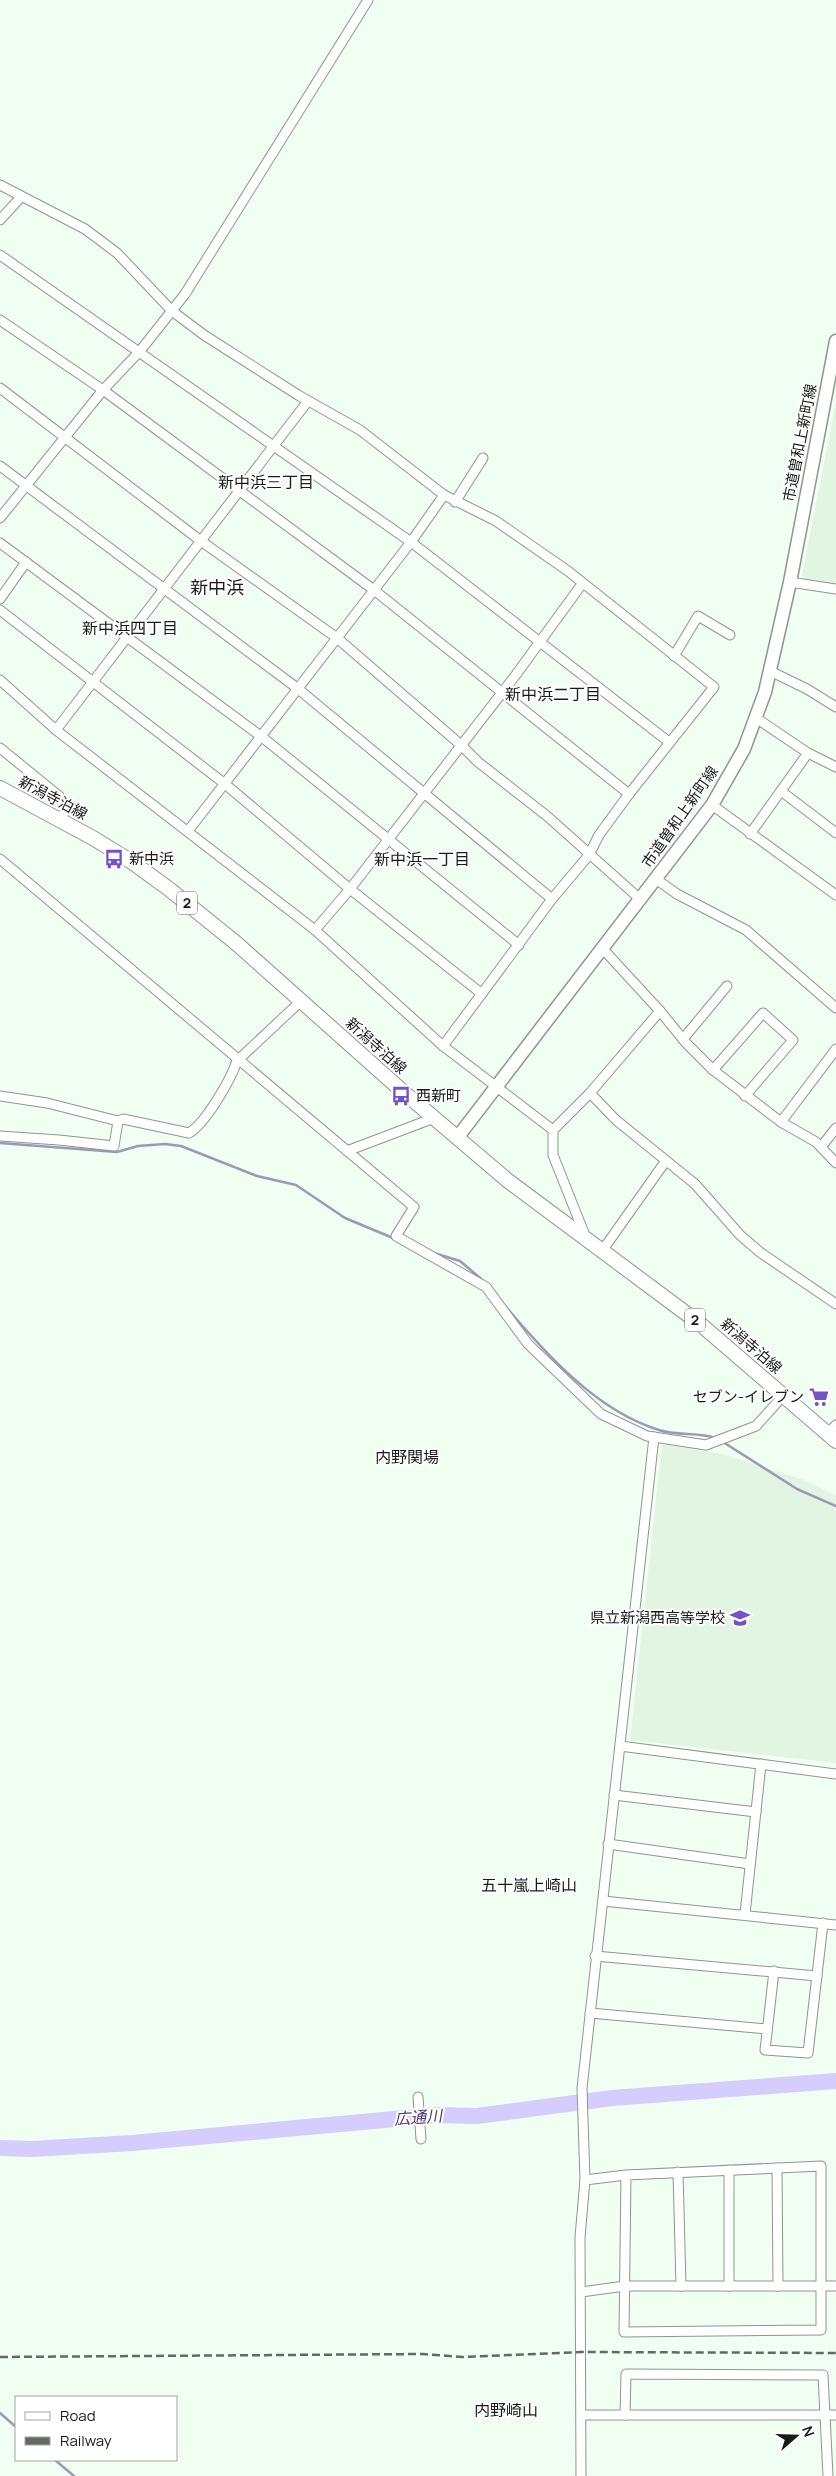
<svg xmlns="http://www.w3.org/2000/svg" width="836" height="2476" font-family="Manrope,'Noto Sans JP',sans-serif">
  <rect width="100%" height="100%" fill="#f1fef2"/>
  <g fill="#e2f5e3">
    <path d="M836,402V587L806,581L802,575Z"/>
    <path d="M662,1444L723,1454L810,1482L836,1496V1763L630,1740Z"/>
  </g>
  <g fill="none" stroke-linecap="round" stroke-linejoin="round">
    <g stroke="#9c98b8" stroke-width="2.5">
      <path d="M0,1143L117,1152L138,1146L165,1144L181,1146L257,1176L296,1185L345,1218L393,1238"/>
      <path d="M434,1253L460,1261L486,1283"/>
      <path d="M506,1307C547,1355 597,1411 659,1430C677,1436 698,1432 716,1438"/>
      <path d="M723,1442L797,1489L836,1506"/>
      <path d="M0,2413L16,2427"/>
      <path d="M55,2460L74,2476"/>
    </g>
    <path stroke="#d4cdfd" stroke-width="16" d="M0,2148L32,2149L132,2143L439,2115L477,2116L612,2098L836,2081"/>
    <defs>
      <g id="street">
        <path d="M0,185L85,229L117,253L172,311L204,335L298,395L360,430L444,495L496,521L568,571L714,687L629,794L599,835L589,855L552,899L443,1046"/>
        <path d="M0,220L21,197"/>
        <path d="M0,255L411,542L669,742"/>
        <path d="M0,320L103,390L374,590L629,794"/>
        <path d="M0,388L201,541L337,638L461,745L478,762L547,816L640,899"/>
        <path d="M0,466L297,688L552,899"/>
        <path d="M455,502L483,458"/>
        <path d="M0,518L103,390L140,351L185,294L368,0"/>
        <path d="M0,543L262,737L519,945"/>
        <path d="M790,582L836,589"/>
        <path d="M0,599L26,562"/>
        <path d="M0,610L225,784L350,889L482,994"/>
        <path d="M674,656L698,616L730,635"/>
        <path d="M770,671L807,689L836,707"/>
        <path d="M0,680L56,730L315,930L443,1046L553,1130"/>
        <path d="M756,718L808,753L836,767"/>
        <path d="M56,730L308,401"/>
        <path d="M0,748L59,796L66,807L61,820"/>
        <path d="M781,791L836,833"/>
        <path d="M712,805L836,895"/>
        <path d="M188,831L411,542L444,495"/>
        <path d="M750,834L808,753"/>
        <path d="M0,859L414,1207L396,1236L486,1287L528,1344L601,1414L647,1436L706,1445L756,1426L783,1396"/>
        <path d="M656,879L677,894L746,930L836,1008"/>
        <path d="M315,930L350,889L515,676L582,584"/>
        <path d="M603,949L660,1011L686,1043L713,1070L781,1122L816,1142L836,1163"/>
        <path d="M683,1039L727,986"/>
        <path d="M713,1070L763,1013L793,1040L745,1096"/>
        <path d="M590,1093L616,1120L695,1184L740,1235L761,1253L836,1304"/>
        <path d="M0,1096L47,1103L118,1121L123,1119L189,1133C206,1123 231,1079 237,1061L301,1001"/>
        <path d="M781,1122L836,1049"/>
        <path d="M0,1136L59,1140L114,1146L118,1121"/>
        <path d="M821,1147L836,1128"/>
        <path d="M347,1151L434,1118"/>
        <path d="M586,1238L553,1155V1130L590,1093L660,1011"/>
        <path d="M602,1251L665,1162"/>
        <path d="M827,1433L836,1425"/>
        <path d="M620,1746L836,1774"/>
        <path d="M614,1795L756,1812"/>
        <path d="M608,1844L750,1864"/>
        <path d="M603,1901L836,1925"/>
        <path d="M745,1914L761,1764"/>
        <path d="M595,1956L817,1976"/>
        <path d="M774,1971L765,2050L808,2053L823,1923"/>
        <path d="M590,2013L767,2029"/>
        <path d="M418,2097L421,2139"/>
        <path d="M777,2168L778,2286"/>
        <path d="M729,2170V2286"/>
        <path d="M678,2172L681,2286"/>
        <path d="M585,2180L626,2175L821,2166V2330L624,2332L626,2175"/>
        <path d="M581,2292L625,2286H836"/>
        <path d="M582,2415H836"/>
        <path d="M625,2415L626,2374L823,2375L828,2476"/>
        <path d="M581,2476L580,2237L585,2180L582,2088L654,1437"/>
      </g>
      <path id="secondary" d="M457,1138L712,805L744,749L765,692L790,582L836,341"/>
      <path id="primary" d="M0,788L93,838L132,862L169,889L236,943L400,1089L507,1180L699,1323L836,1441"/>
    </defs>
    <use href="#street" stroke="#8c988c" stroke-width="11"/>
    <use href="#secondary" stroke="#8c988c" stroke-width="15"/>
    <use href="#primary" stroke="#8c988c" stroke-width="16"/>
    <use href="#street" stroke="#fff" stroke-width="9"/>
    <use href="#secondary" stroke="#fff" stroke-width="12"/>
    <use href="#primary" stroke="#fff" stroke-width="14"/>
    <path stroke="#636a63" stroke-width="2.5" stroke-dasharray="8 4" stroke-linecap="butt" d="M0,2357L423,2354L462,2357L581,2352L836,2353"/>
  </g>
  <defs>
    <symbol id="bus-bare" viewBox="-9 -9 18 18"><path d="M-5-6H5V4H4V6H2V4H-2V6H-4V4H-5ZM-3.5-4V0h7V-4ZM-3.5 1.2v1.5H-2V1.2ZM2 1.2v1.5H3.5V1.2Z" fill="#7352cb" stroke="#fff" stroke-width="2.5" paint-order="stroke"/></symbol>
    <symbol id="supermarket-bare" viewBox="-9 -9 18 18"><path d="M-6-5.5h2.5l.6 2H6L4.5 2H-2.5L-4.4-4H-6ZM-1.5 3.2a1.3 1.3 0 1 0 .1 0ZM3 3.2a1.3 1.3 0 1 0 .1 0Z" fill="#7352cb" stroke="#fff" stroke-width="2.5" paint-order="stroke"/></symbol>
    <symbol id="school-bare" viewBox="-9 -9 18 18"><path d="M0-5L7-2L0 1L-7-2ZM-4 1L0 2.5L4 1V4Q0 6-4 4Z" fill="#7352cb" stroke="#fff" stroke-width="2.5" paint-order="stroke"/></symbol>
  </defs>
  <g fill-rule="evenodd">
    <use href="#bus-bare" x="100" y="845" width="28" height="28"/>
    <use href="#bus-bare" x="387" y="1082" width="28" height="28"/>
    <use href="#supermarket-bare" x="805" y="1383" width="28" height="28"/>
    <use href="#school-bare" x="726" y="1604" width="28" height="28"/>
  </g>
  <g text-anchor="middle" stroke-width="4" stroke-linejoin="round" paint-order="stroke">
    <g fill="#fff" stroke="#5d605d" stroke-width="1">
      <rect x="177" y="891.5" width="20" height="23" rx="4"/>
      <rect x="685" y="1308.5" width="20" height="23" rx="4"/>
    </g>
    <g font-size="14" font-weight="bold" fill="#181c18">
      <text x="187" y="908">2</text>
      <text x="695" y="1325">2</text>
    </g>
    <g font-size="15" fill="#181c18" stroke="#fff">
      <text transform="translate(800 443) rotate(-79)" y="5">市道曽和上新町線</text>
      <text transform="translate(53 798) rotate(28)" y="5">新潟寺泊線</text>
      <text transform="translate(680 817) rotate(-55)" y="5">市道曽和上新町線</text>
      <text transform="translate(376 1046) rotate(42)" y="5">新潟寺泊線</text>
      <text transform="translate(751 1346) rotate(41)" y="5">新潟寺泊線</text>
    </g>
    <g font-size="15" fill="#181c18" stroke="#fff" text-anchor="start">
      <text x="129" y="864">新中浜</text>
      <text x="416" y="1101">西新町</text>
      <text x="804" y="1402" text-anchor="end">セブン-イレブン</text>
      <text x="725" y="1623" text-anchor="end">県立新潟西高等学校</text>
    </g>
    <g font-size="16" fill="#181c18" stroke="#fff">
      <text x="266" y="488">新中浜三丁目</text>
      <text x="130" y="634">新中浜四丁目</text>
      <text x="553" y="700">新中浜二丁目</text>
      <text x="422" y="865">新中浜一丁目</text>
      <text x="407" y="1463">内野関場</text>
      <text x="529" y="1891">五十嵐上崎山</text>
      <text x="506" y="2416">内野崎山</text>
    </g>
    <g font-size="16" font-style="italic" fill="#49387d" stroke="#fff">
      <text transform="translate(418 2117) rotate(-4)" y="6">広通川</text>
    </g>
    <g font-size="18" fill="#181c18" stroke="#fff">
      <text x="217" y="594">新中浜</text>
    </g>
  </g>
  <rect x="15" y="2396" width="162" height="65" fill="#ffffff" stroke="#a3a4a3"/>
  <rect x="25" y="2412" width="25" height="8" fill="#ffffff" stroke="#a3a4a3"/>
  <text x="60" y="2421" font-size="15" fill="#181c18">Road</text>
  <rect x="25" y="2437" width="25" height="8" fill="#636a63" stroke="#a3a4a3"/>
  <text x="60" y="2446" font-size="15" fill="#181c18">Railway</text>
  <g transform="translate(796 2436) rotate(70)" stroke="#ffffff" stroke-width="4" paint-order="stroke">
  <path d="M0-4L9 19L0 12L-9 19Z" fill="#181c18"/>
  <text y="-8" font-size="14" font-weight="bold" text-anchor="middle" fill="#181c18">N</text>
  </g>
</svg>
